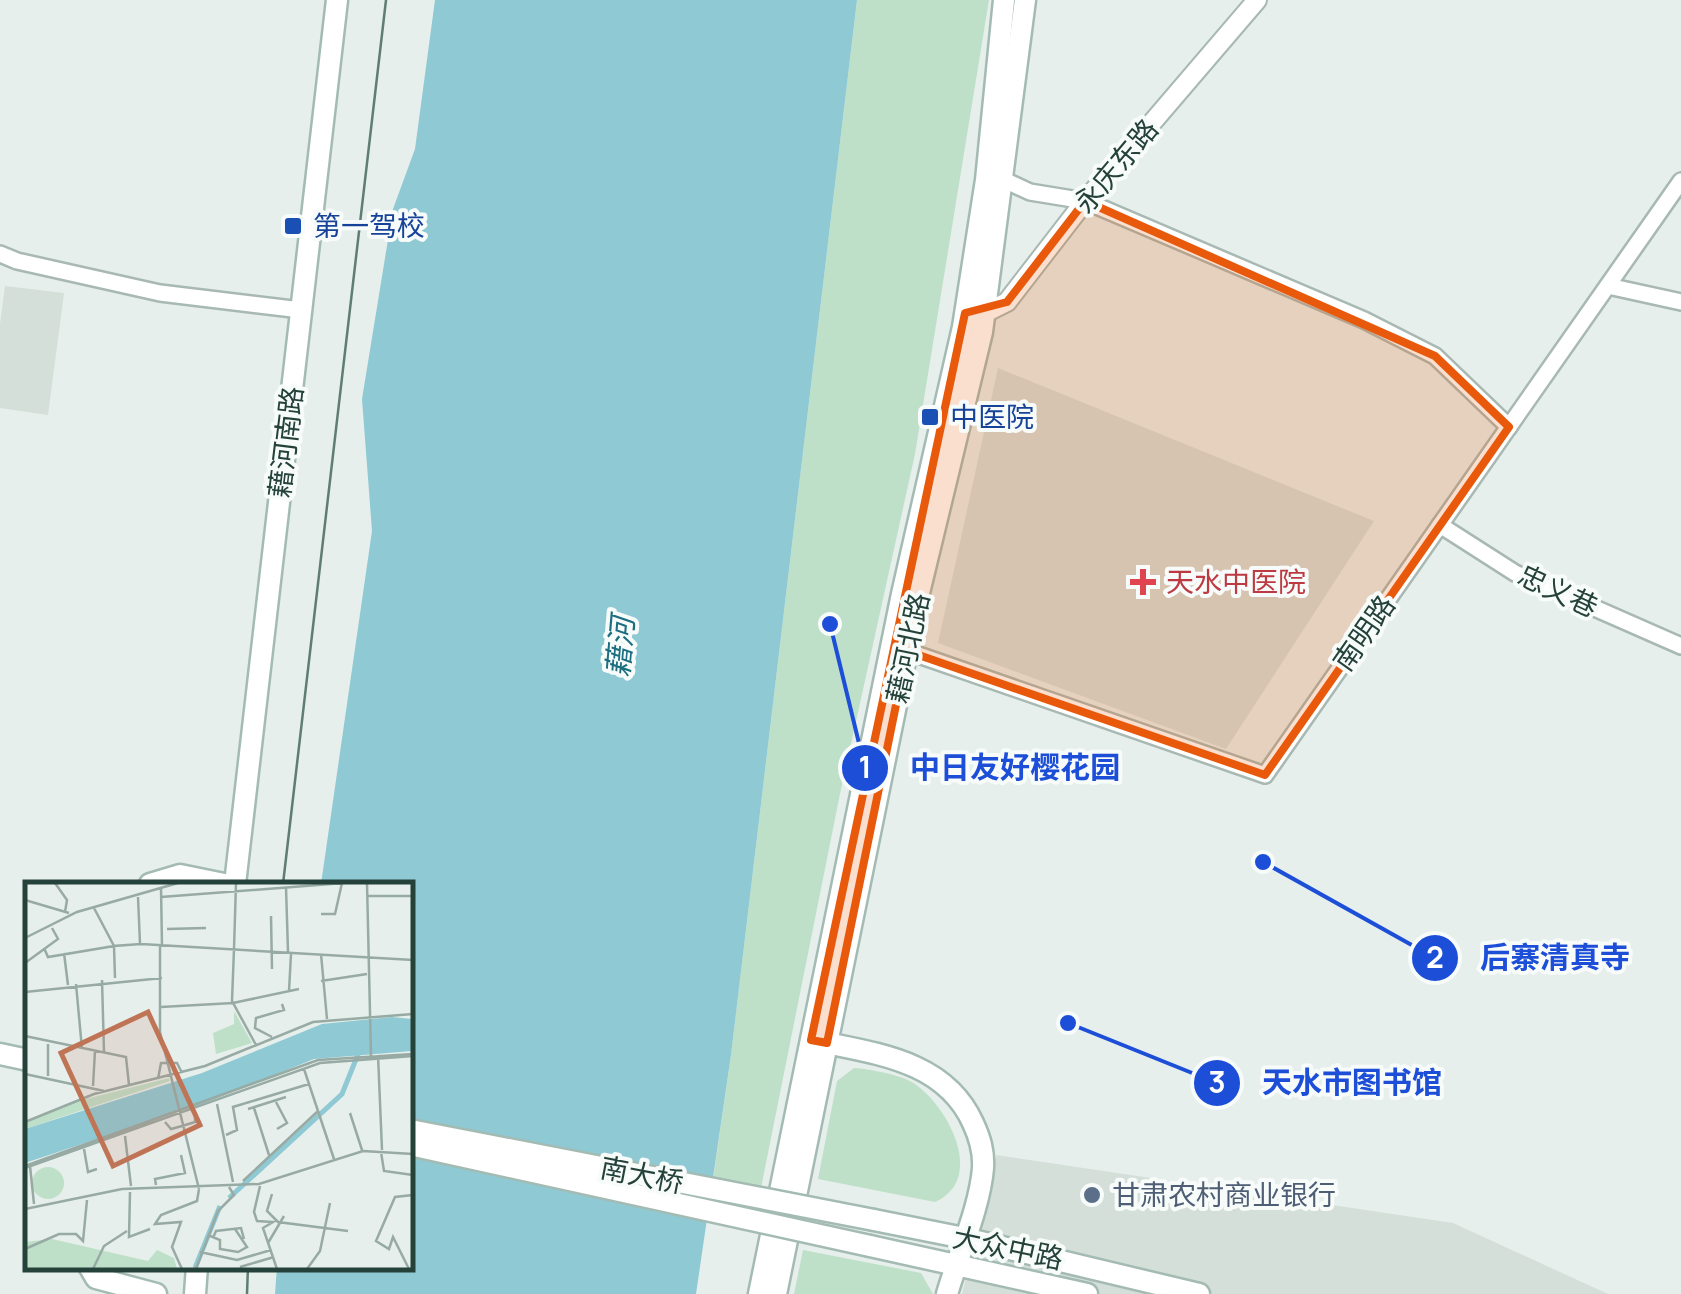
<svg xmlns="http://www.w3.org/2000/svg" width="1681" height="1294" font-family="Manrope,'Noto Sans SC',sans-serif">
  <rect width="100%" height="100%" fill="#e6efeb"/>
  <g fill="#d4dfda">
    <path d="M5,286L64,293L48,415L0,408V324Z"/>
    <path d="M998,368L1374,521L1226,749L938,643Z"/>
    <path d="M996,1155L1453,1223L1608,1294H962Z"/>
  </g>
  <g fill="#bfe0c8">
    <path d="M857,0H989L915,454L840,794L761,1188L713,1180L731,1055Z"/>
    <path d="M854,1068C870,1069 902,1075 915,1084C949,1108 986,1179 935,1202L818,1179L837,1081Z"/>
    <path d="M803,1250L921,1273L933,1294H794Z"/>
  </g>
  <path fill="#8ec9d4" d="M435,0H857L731,1055L696,1294H275L277,1267L410,1266V884H321L372,531L362,399L393,209L415,149Z"/>
  <g fill="none" stroke-linecap="round" stroke-linejoin="round">
    <defs>
      <g id="minor">
        <path d="M995,179H1002L1030,192L1085,201L1364,320L1435,356L1509,427"/>
        <path d="M0,254L17,261L160,293L301,310"/>
        <path d="M1608,286L1681,302"/>
        <path d="M1440,525L1515,573L1681,646"/>
        <path d="M907,651L1265,775L1681,181"/>
      </g>
      <path id="tertiary" d="M972,313H985L1007,302L1085,201L1257,0"/>
      <g id="secondary">
        <path d="M150,884L180,875L224,884"/>
        <path d="M235,884L337,0"/>
        <path d="M817,1041C878,1054 945,1061 973,1123C980,1138 984,1151 983,1168C980,1207 958,1256 947,1294"/>
        <path d="M0,1054L28,1060"/>
        <path d="M874,1220L964,1238L1199,1294"/>
        <path d="M870,1246L1087,1294"/>
        <path d="M89,1266L96,1278L156,1294"/>
        <path d="M195,1294L197,1266"/>
        <path d="M759,1294L902,594L963,327L986,180L1004,0"/>
        <path d="M776,1294L918,597L982,332L1025,0"/>
      </g>
    </defs>
    <use href="#minor" stroke="#a8b8b2" stroke-width="20"/>
    <use href="#tertiary" stroke="#a8b8b2" stroke-width="22"/>
    <use href="#secondary" stroke="#a4bbb3" stroke-width="25"/>
    <use href="#minor" stroke="#fff" stroke-width="15"/>
    <use href="#tertiary" stroke="#fff" stroke-width="18"/>
    <use href="#secondary" stroke="#fff" stroke-width="20"/>
    <g stroke="#5f7d75" stroke-width="2.5">
      <path d="M283,884L386,0"/>
      <path d="M247,1294L248,1266"/>
    </g>
    <defs>
      <g id="secondary-bridge">
        <path d="M410,1130L874,1220"/>
        <path d="M410,1145L870,1246"/>
      </g>
    </defs>
    <use href="#secondary-bridge" stroke="#a4bbb3" stroke-width="25" stroke-linecap="butt"/>
    <use href="#secondary-bridge" stroke="#fff" stroke-width="20"/>
  </g>
  <path fill="#e8590c" fill-opacity="0.2" stroke="#e8590c" stroke-width="8" stroke-linejoin="round" d="M1085,201L1435,356L1509,427L1265,775L907,651L827,1043L811,1040L965,313L1007,302Z"/>
  <g fill="#1a4fb4" stroke="#f7fbf9" stroke-width="4">
    <rect x="283" y="216" width="20" height="20" rx="5"/>
    <rect x="920" y="407" width="20" height="20" rx="5"/>
  </g>
  <path fill="#e0444e" stroke="#f7fbf9" stroke-width="4" d="M1138 567h10v10h10v10h-10v10h-10v-10h-10v-10h10z"/>
  <circle fill="#5c6f8a" stroke="#f7fbf9" stroke-width="4" cx="1092" cy="1195" r="10"/>
  <g text-anchor="middle" stroke-width="8" stroke-linejoin="round" paint-order="stroke">
    <g font-size="28" fill="#24423a" stroke="#f7fbf9">
      <text transform="translate(1116 166) rotate(-50)" y="10">永庆东路</text>
      <text transform="translate(286 442) rotate(-83)" y="10">藉河南路</text>
      <text transform="translate(1558 591) rotate(25)" y="10">忠义巷</text>
      <text transform="translate(1364 633) rotate(-55)" y="10">南明路</text>
      <text transform="translate(908 648) rotate(-78)" y="10">藉河北路</text>
      <text transform="translate(642 1175) rotate(11)" y="10">南大桥</text>
      <text transform="translate(1008 1248) rotate(12)" y="10">大众中路</text>
    </g>
    <g font-size="28" fill="#164399" stroke="#f7fbf9" text-anchor="start">
      <text x="313" y="236">第一驾校</text>
      <text x="950" y="427">中医院</text>
    </g>
    <g font-size="28" fill="#be3a42" stroke="#f7fbf9" text-anchor="start">
      <text x="1166" y="592">天水中医院</text>
    </g>
    <g font-size="28" fill="#4e5e75" stroke="#f7fbf9" text-anchor="start">
      <text x="1112" y="1205">甘肃农村商业银行</text>
    </g>
    <g font-size="30" font-style="italic" fill="#1c6f80" stroke="#f7fbf9">
      <text transform="translate(621 647) rotate(-85)" y="10">藉河</text>
    </g>
  </g>
  <g transform="translate(25 882)">
    <rect width="388" height="388" fill="#e6efeb"/>
    <path d="M209,129L227,161L191,172L188,151L209,142ZM144,196L145,199L0,247V241L49,220ZM7 301a16 16 0 1 1 32 0a16 16 0 1 1-32 0ZM27,357L123,379L132,368L149,376L152,387H0V360Z" fill="#bfe0c8"/>
    <path d="M367,135L387,137V169L289,177L180,221L0,281V247L177,191L297,142Z" fill="#8ec9d4"/>
    <path fill="none" stroke="#8ec9d4" stroke-width="5" d="M204,316L317,212L336,165M170,386L195,324"/>
    <path fill="none" stroke="#98aaa4" stroke-width="2.5" d="M30,1L42,18L40,30M342,1L346,174M136,5L137,65M261,5L263,70M342,14H388M113,15L115,62M136,15L319,1M0,18L44,31M296,32H310L317,1M246,34L247,87M142,47L181,46M0,56L52,30L153,1M135,63V150L174,307M19,66L23,75L89,64L69,26M209,67L207,119L231,163M209,67L211,1M39,71L43,103M296,72L302,137M0,81L33,57L27,46M90,96L89,64L116,62L388,78M77,98L79,170M296,99L342,92M51,102L57,167M264,109L266,72M0,110L137,96M136,125L208,121L274,107M0,154L101,175L104,203M247,155L230,146L231,136L259,128L257,122M353,173L357,268M279,187L309,277M0,192L79,209M23,194V162M133,197L136,181H152L157,191M68,204L70,169M251,220L262,241L252,247M192,222L208,300M229,226L244,273M223,227L261,215M325,231L337,268M0,240L69,212L180,184L288,140L388,132M140,240L146,247L157,244L170,240V230M201,253L212,248L208,225L284,202M100,254L106,304M59,267L63,290L72,287M356,270L359,289L388,293M0,284L293,178L388,172M5,284L9,322M0,286L295,181L388,174M218,299L293,229M131,303L130,297L160,291L156,273M235,304L229,330L232,339L248,340L238,346L252,387M105,310L104,355L125,347M247,312L242,329L253,340L323,349M0,327L97,307L234,302L338,269L388,272M183,353L195,358V367L213,370L222,365L210,347M188,356L191,349L216,346L219,357M243,361L259,334M0,367L34,352H51L58,359L62,318M175,370L212,378L246,368M215,385L249,375M68,387L79,364L102,349M157,387L147,365L156,340L130,342L136,333L172,319L174,307M171,387L193,329L209,313L204,305M282,387L295,369L305,321M384,387L368,355L364,367L351,359L370,315L388,313"/>
    <path fill="#c07456" fill-opacity="0.15" stroke="#c07456" stroke-width="5" d="M123,130L175,243L88,284L36,171Z"/>
    <rect width="388" height="388" fill="none" stroke="#24423a" stroke-width="5"/>
  </g>
  <path fill="none" stroke="#1d4ed8" stroke-width="4" d="M830 624L865 768M1263 862L1435 958M1068 1023L1217 1083"/>
  <g fill="#1d4ed8" stroke="#f7fbf9" stroke-width="4">
    <circle cx="830" cy="624" r="10"/>
    <circle cx="1263" cy="862" r="10"/>
    <circle cx="1068" cy="1023" r="10"/>
    <circle cx="865" cy="768" r="25"/>
    <circle cx="1435" cy="958" r="25"/>
    <circle cx="1217" cy="1083" r="25"/>
  </g>
  <g font-size="30" text-anchor="middle" font-weight="bold" fill="#fff">
    <text x="865" y="778">1</text>
    <text x="1435" y="968">2</text>
    <text x="1217" y="1093">3</text>
  </g>
  <g font-size="30" text-anchor="middle" font-weight="bold" fill="#1d4ed8" stroke="#f7fbf9" stroke-width="8" stroke-linejoin="round" paint-order="stroke">
    <text x="1015" y="778">中日友好樱花园</text>
    <text x="1555" y="968">后寨清真寺</text>
    <text x="1352" y="1093">天水市图书馆</text>
  </g>
</svg>
